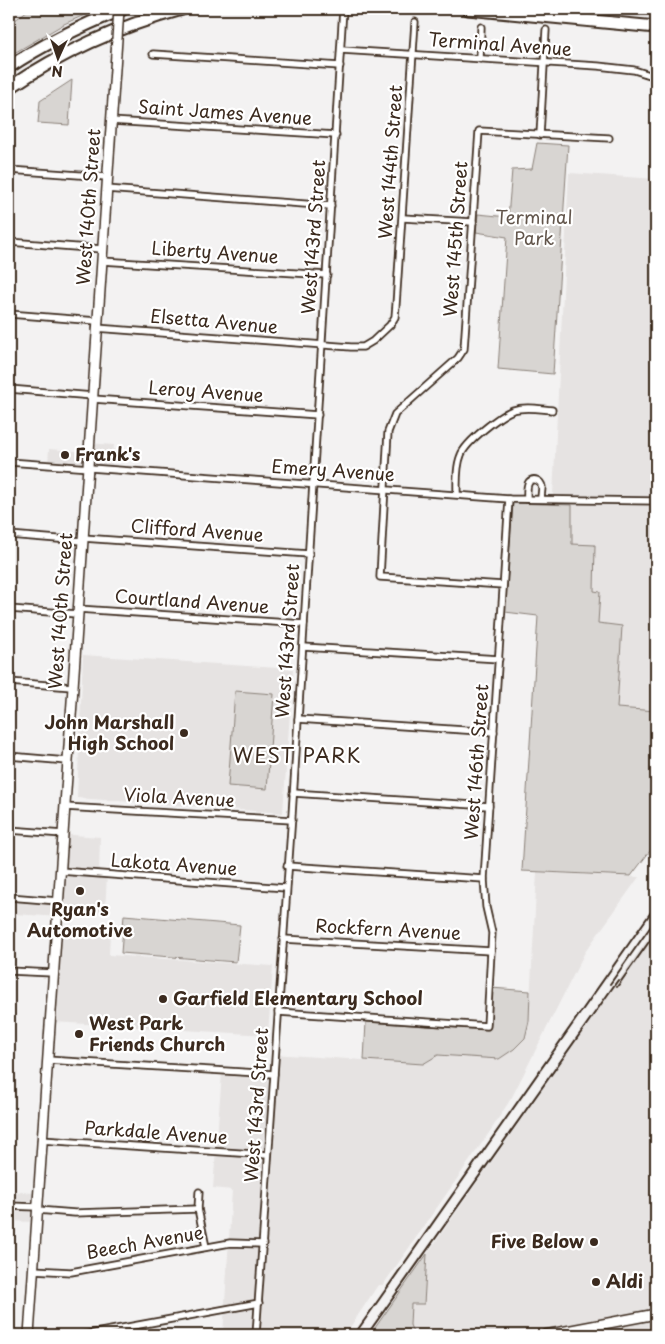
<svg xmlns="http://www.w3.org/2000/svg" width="665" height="1344" font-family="'Playpen Sans',sans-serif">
  <rect width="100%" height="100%" fill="#f3f2f2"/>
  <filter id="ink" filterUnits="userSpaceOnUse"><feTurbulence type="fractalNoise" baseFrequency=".02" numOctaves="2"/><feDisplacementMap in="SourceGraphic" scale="10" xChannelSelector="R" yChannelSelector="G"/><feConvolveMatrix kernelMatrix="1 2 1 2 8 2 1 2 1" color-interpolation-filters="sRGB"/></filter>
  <g filter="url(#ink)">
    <g fill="#e6e3e2">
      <path d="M569,173L656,179V711L617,709L538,616L547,503L553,495Z"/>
      <path d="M87,443L114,445L112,469L48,464L49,449L86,452Z"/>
      <path d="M83,655L293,669L283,813L77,798Z"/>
      <path d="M60,834L100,837L99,873L107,874L105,913L61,910L60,917L15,914L17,896L56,898Z"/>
      <path d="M537,872L639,877L585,952L512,1097L491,1130L383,1285H378L345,1335H223L232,1190L213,1188L222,1073L272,1076L273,1054L422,1064L438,1055L499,1059L529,1021Z"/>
      <path d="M656,927V1335H596V1322L530,1335H414L410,1325L411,1304H424L427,1254Z"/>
      <path d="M60,930L110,933L109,955L273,966L268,1035L54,1022Z"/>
      <path d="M9,1191L35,1193L34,1222L9,1221Z"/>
    </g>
    <g fill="#d8d5d2" stroke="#8a8078">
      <path d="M29,9H98L64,24L9,56V25Z"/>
      <path d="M72,80L69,125L38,123L40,101Z"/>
      <path d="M537,143L568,145L553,374L498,369L507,237L476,232L478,214L508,217L512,170L532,169Z"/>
      <path d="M513,503L572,505V544L595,545L594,591L600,592L598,623L622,626L617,708L656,711V843L631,876L522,871L538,616L505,612Z"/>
      <path d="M235,691L274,694L267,789L228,786Z"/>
      <path d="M124,915L240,925L236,962L121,953Z"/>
      <path d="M491,988L530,991L529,1021L525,1038L514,1049L499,1059L438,1055L423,1064L364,1060L366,1022L489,1030Z"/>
      <path d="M427,1254L424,1304H411L410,1325L414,1335H370Z"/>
    </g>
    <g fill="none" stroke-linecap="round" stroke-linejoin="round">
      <defs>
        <g id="street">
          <path d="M341,50L598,66L634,70L656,77"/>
          <path d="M153,54L340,66"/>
          <path d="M480,59L481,27"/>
          <path d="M111,121L336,135"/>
          <path d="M540,135L546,30"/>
          <path d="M9,170L107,177"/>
          <path d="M106,189L331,206"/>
          <path d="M403,218L473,222"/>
          <path d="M9,242L102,249"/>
          <path d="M102,261L327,275"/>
          <path d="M9,314L97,321"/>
          <path d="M96,328L351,347H363L373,341L390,325L395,317L396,305L415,22"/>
          <path d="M9,389L93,396"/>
          <path d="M93,399L318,415"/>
          <path d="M9,462L509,499L656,501"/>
          <path d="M457,494C457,482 456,467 461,455C466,442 500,415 513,410C525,406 540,409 552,410"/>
          <path d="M527,499C527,494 526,486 529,482C534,477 541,481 542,487C542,490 541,495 541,499"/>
          <path d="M9,535L82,541"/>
          <path d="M83,538L309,554"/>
          <path d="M503,585L380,577L388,432L395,414L458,358L464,349L479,131L609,138"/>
          <path d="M9,609L77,614"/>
          <path d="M78,609L304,624"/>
          <path d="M303,647L499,659"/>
          <path d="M9,682L72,687"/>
          <path d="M298,719L494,732"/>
          <path d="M9,756L67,761"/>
          <path d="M293,793L489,806"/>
          <path d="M64,807L292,820"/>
          <path d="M9,830L63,834"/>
          <path d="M287,866L484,879"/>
          <path d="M60,871L286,888"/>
          <path d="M9,897L58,901"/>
          <path d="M283,939L491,951"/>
          <path d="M9,971L53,973"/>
          <path d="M278,1012L487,1026L492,933L486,907L484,879L509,499"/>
          <path d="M47,1060L274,1074"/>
          <path d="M41,1140L268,1155"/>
          <path d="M199,1192L198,1209L206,1247"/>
          <path d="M9,1206L37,1207"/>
          <path d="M37,1210L75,1213L198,1209"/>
          <path d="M33,1270L71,1272L230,1243L263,1244"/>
          <path d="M84,1335L259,1303"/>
          <path d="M256,1335L292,815L343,9"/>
        </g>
        <path id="secondary" d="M29,1335L116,54"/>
        <path id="primary" d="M545,1335L656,1314"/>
        <g id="highway">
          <path d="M468,9L656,27"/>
          <path d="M9,67C45,43 83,25 123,9"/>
          <path d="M9,88C62,52 120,26 182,9"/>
        </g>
      </defs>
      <use href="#street" stroke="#3b2a1e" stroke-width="9"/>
      <use href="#secondary" stroke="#3b2a1e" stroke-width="12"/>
      <use href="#primary" stroke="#3b2a1e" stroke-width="12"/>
      <use href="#highway" stroke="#3b2a1e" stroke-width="15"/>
      <use href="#street" stroke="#fff" stroke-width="5.5"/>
      <use href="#secondary" stroke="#fff" stroke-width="9"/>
      <use href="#primary" stroke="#fff" stroke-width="9"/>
      <use href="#highway" stroke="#fff" stroke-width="11"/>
      <g stroke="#3b2a1e" stroke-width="2">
        <path d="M610,984L656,919"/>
        <path d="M617,987L656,932"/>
        <path d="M354,1335L656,905"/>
        <path d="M367,1335L618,980"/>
      </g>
      <defs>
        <path id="secondary-bridge" d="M116,54L119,9"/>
      </defs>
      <use href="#secondary-bridge" stroke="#3b2a1e" stroke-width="12" stroke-linecap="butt"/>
      <use href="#secondary-bridge" stroke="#fff" stroke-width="9"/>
    </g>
  </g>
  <g fill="#3b2a1e" stroke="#fff" stroke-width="2">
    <circle cx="65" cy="455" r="5"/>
    <circle cx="184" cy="733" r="5"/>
    <circle cx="80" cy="891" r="5"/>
    <circle cx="163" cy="999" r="5"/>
    <circle cx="79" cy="1034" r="5"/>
    <circle cx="594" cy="1242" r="5"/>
    <circle cx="596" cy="1282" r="5"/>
  </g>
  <g text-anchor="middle" stroke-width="4.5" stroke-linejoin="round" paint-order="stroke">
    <g font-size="18" fill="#3b2a1e" stroke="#fff">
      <text transform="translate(500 45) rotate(4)" y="6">Terminal Avenue</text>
      <text transform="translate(225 113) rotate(4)" y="6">Saint James Avenue</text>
      <text transform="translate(391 162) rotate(-86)" y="6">West 144th Street</text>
      <text transform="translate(89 207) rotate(-86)" y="6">West 140th Street</text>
      <text transform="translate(314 237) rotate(-86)" y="6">West 143rd Street</text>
      <text transform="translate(456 239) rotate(-86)" y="6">West 145th Street</text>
      <text transform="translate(215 253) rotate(4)" y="6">Liberty Avenue</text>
      <text transform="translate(214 322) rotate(5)" y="6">Elsetta Avenue</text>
      <text transform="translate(206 392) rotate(4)" y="6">Leroy Avenue</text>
      <text transform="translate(333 471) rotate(4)" y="6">Emery Avenue</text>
      <text transform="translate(197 531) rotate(4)" y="6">Clifford Avenue</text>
      <text transform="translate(192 602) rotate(4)" y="6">Courtland Avenue</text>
      <text transform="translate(61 611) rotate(-86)" y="6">West 140th Street</text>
      <text transform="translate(288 641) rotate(-86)" y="6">West 143rd Street</text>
      <text transform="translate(477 762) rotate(-86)" y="6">West 146th Street</text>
      <text transform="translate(179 798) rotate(3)" y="6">Viola Avenue</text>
      <text transform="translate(174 865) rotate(4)" y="6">Lakota Avenue</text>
      <text transform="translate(388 930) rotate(3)" y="6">Rockfern Avenue</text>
      <text transform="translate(257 1105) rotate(-86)" y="6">West 143rd Street</text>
      <text transform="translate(156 1133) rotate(4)" y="6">Parkdale Avenue</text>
      <text transform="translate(145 1243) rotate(-10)" y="6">Beech Avenue</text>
    </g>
    <g font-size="18" fill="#62554b" stroke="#fff">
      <text x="534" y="224">Terminal<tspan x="534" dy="21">Park</tspan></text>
    </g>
    <g font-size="18" font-weight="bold" fill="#3b2a1e" stroke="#fff" text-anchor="start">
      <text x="75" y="461">Frank's</text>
      <text x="174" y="729" text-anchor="end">John Marshall<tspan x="174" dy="21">High School</tspan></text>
      <text x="80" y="916" text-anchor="middle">Ryan's<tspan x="80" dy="21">Automotive</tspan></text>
      <text x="173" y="1005">Garfield Elementary School</text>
      <text x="89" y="1030">West Park<tspan x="89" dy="21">Friends Church</tspan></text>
      <text x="584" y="1248" text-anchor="end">Five Below</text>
      <text x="606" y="1288">Aldi</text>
    </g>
    <g font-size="20" letter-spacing="1" fill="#3b2a1e" stroke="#fff">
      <text x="297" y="763">WEST PARK</text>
    </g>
  </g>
  <rect width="665" height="1344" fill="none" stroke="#fff" stroke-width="30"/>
  <rect x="15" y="15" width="635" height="1314" fill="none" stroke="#3b2a1e" stroke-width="2" filter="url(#ink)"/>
  <g transform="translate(58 58) rotate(183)" stroke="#ffffff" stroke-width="4" paint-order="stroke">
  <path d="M0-4L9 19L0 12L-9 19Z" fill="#3b2a1e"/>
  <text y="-8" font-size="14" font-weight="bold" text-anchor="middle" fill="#3b2a1e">N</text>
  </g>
</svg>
